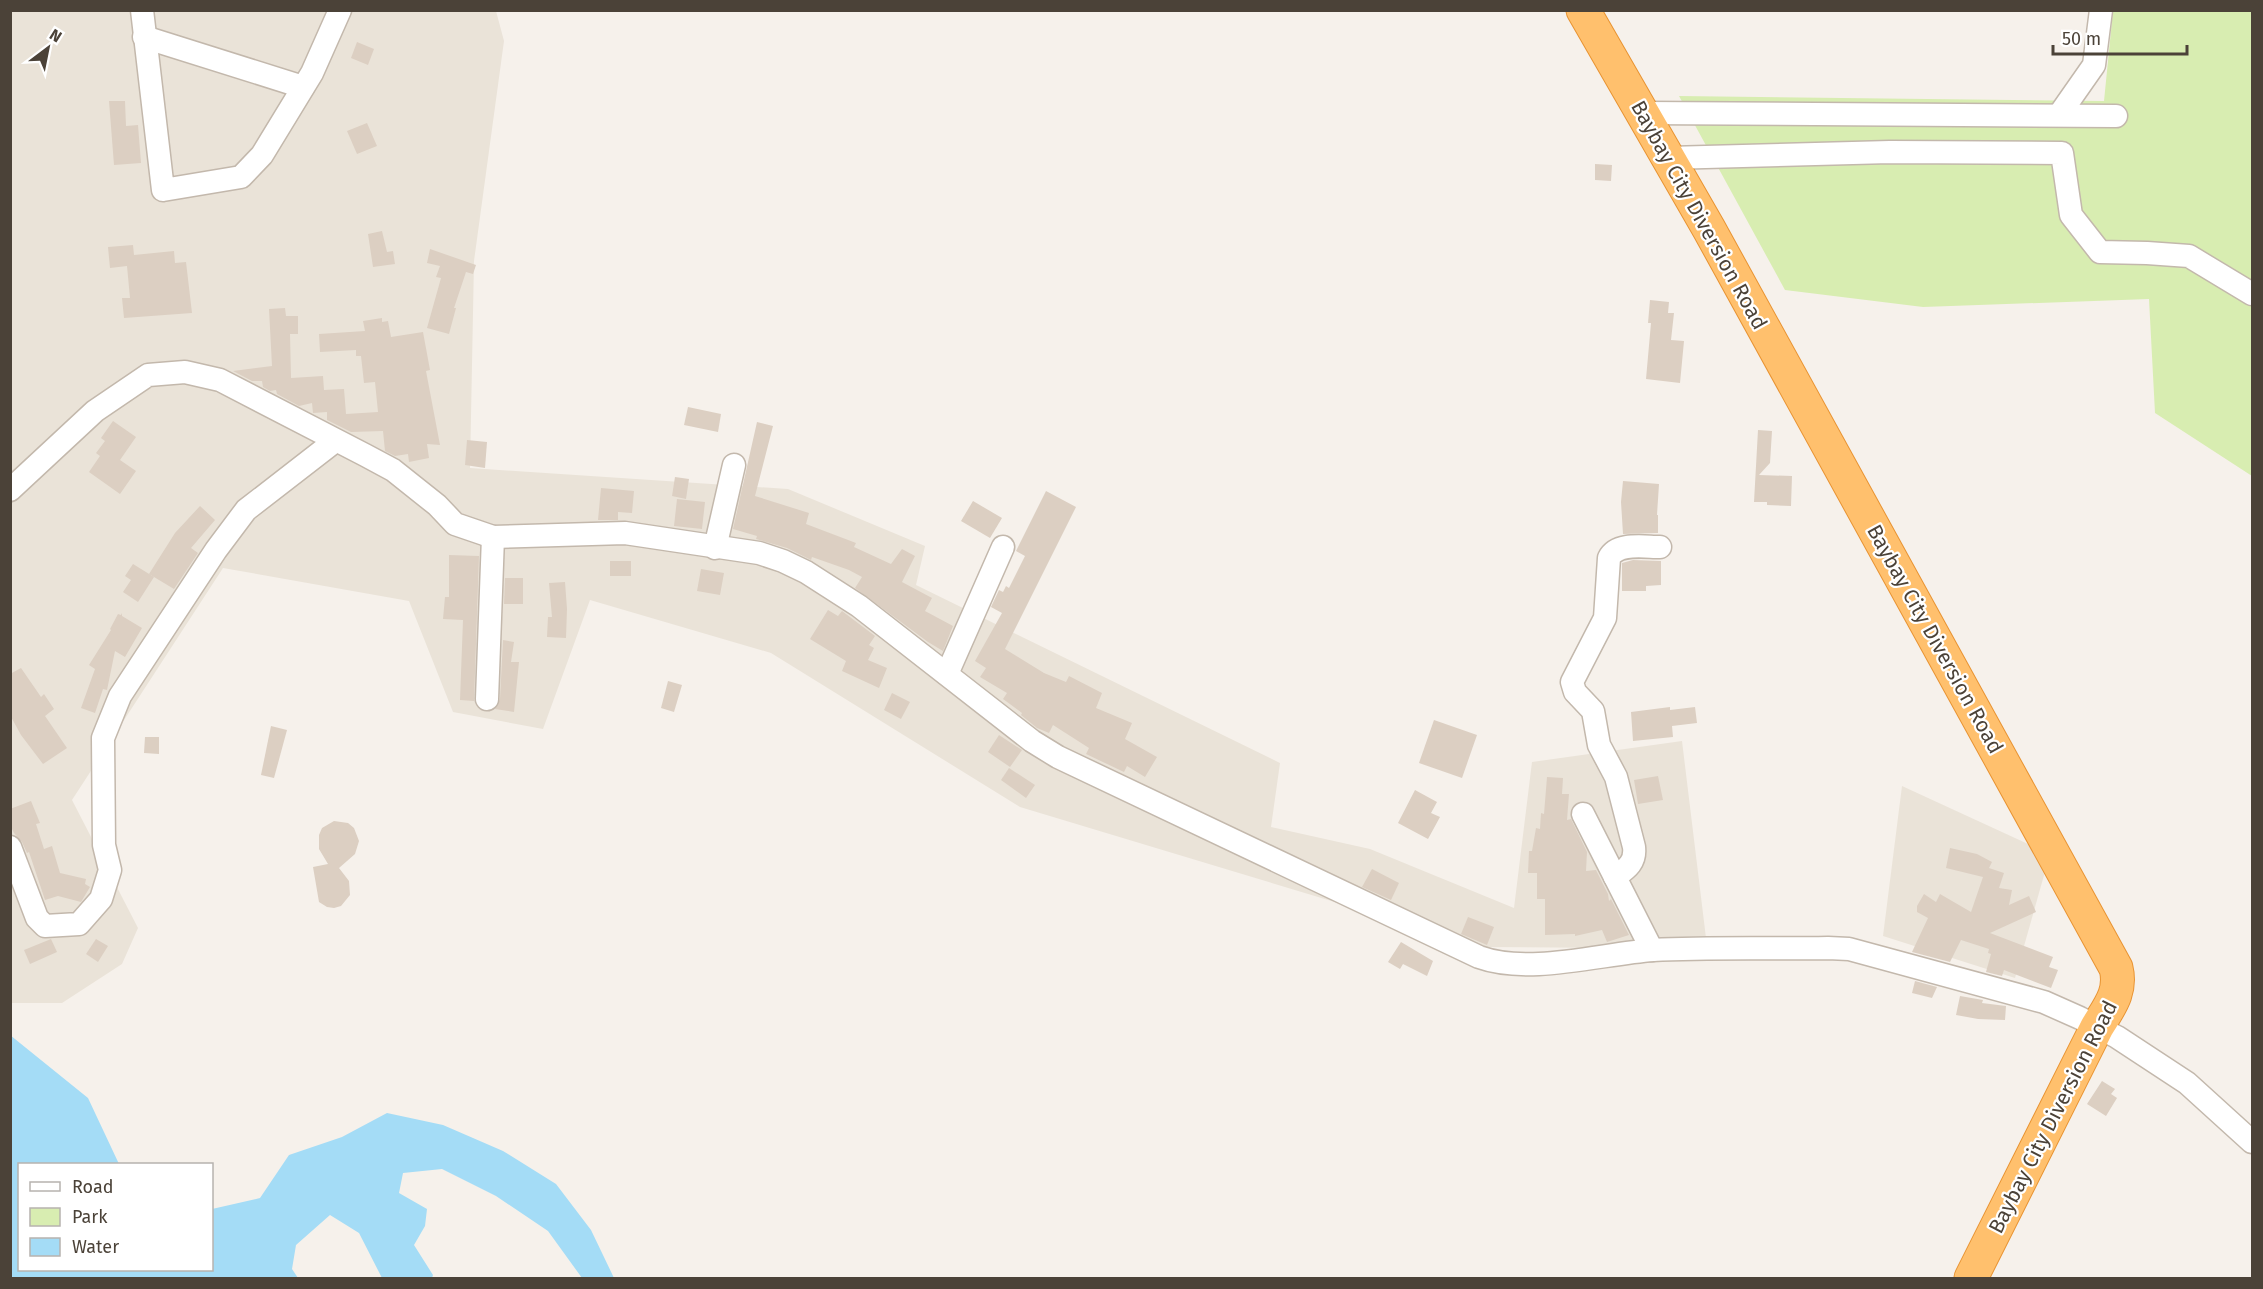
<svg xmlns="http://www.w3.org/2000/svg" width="2263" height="1289" font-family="'Fira Sans',sans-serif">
  <rect width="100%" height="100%" fill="#f6f1eb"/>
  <g fill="#eae3d8">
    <path d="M10,11H496L504,41L474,261L470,468L788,489L925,546L916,585L1280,763L1271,827L1370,849L1514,908L1532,762L1682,741L1706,938L1622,948L1484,947L1020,807L771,653L590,600L543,729L453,712L409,601L223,568L72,800L138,928L122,964L62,1003H11Z"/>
    <path d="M1902,786L2050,854L2015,978L1883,936Z"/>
  </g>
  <path fill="#d8edb1" d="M2113,11H2252V476L2155,413L2149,299L1923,307L1785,290L1679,96L2104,101Z"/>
  <path fill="#a4dcf6" d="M10,1035L88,1098L119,1164H20V1270H212V1209L260,1198L289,1155L342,1137L387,1113L443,1125L503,1151L556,1184L591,1230L614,1278H582L548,1231L496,1196L442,1169L403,1173L399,1193L427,1209L425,1226L414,1245L433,1275L432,1278H382L359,1233L330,1215L296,1245L292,1269L298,1278H11Z"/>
  <g fill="#dccfc2">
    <path d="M357,42L374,49L368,65L351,58Z"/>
    <path d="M109,101H125L126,126L138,125L141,163L114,165Z"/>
    <path d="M367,123L377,146L357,154L347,131Z"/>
    <path d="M1595,164L1612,165L1611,181L1595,180Z"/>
    <path d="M382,231L387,252L393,251L395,264L373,267L368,234Z"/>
    <path d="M133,245L134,255L174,251L175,263L186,262L192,313L124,318L122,298H130L127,266L110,268L108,247Z"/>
    <path d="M430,249L476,265L473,274L466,272L454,308H456L449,334L427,328L441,278L436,277L440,266L427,263Z"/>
    <path d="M1650,300L1669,302L1668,313H1674L1671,340L1684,341L1680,383L1646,379L1651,323H1648Z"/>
    <path d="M285,308L286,316H298V334H290L291,378L323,376L324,390L344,389L346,414L378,412L375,382L364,383L361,356H356V350L320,352L319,334L365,331L363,321L382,318V322L388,321L391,337L423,332L430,370L426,371L440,445L427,444L429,458L409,462L408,454L395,456L385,451L383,431L351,432L327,420V412L313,413L312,403L299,406L277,394L276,390L270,391L263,387L262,381H252L233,371L272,366L269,309Z"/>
    <path d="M688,407L721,414L718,432L684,425Z"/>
    <path d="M113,421L136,437L120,460L136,471L120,494L89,472L100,456L96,453L105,441L101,438Z"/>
    <path d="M757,422L773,426L755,496L809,513L806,524L856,543L854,547L891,564L902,549L915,556L902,582L932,598L925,611L953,626L943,651L928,642L855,588L862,577L849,570L812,557L811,560L787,548L756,539L757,536L733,529Z"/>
    <path d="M1758,430L1772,431L1770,463L1759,475L1792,476L1791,506L1767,505V502H1754Z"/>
    <path d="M467,440L487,442L485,468L465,465Z"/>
    <path d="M675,477L689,479L686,499L672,496Z"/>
    <path d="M1623,481L1659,484L1657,515H1658V533L1623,534L1621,502Z"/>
    <path d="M601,488L634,491L632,513L618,512V520H598Z"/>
    <path d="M1046,491L1076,507L1005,649L1044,673L1066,682L1069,676L1102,693L1096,708L1132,723L1125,739L1157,757L1145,777L1127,766L1124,772L1086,754L1089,748L1053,725L1049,733L1037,728L1021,715L1022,713L1003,699L1007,693L980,677L986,668L975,661L1002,613L991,607L999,590L1003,592L1006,586L1009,588L1025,556L1016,551Z"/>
    <path d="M677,499L705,502L702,529L674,526Z"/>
    <path d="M973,501L1002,518L990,538L961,521Z"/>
    <path d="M200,506L215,520L191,548L198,553L174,589L149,574L175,533Z"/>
    <path d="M449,555L479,556L474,701L460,700L463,620L443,619L445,597H449Z"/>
    <path d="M1633,560L1661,561V585L1646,586V591H1622V563Z"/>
    <rect x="610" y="561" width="21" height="15"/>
    <path d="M133,564L154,577L138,602L123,592L131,580L125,576Z"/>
    <path d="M701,569L724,573L720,595L697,591Z"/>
    <path d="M505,578H523V604H504Z"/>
    <path d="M565,582L567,609L566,638L547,637L548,617H552L549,583Z"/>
    <path d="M828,610L838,616L842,611L875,636L869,645L874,648L868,660L887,668L879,688L842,671L846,661L810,639Z"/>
    <path d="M122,613V616L142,628L125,657L115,651L107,690L103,689L95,713L81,708L95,669L89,665L111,630L110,629L118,614L121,615Z"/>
    <path d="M503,640L514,642L511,662H519L514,712L495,709L500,699Z"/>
    <path d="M21,668L41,697L44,694L54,709L45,716L67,748L43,764L21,735L10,715V674Z"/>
    <path d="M668,681L682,685L674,712L661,708Z"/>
    <path d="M892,693L910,702L901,719L884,710Z"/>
    <path d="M1670,707V710L1695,707L1697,723L1672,726L1673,737L1633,741L1631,712Z"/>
    <path d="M1434,720L1477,735L1462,778L1419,763Z"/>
    <path d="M271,726L287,730L274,778L261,775Z"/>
    <path d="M999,735L1022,750L1010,767L988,752Z"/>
    <path d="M145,737H159V754L144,753Z"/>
    <path d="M1009,768L1035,785L1026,798L1001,780Z"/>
    <path d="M1658,776L1663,800L1638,804L1634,780Z"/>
    <path d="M1547,777L1563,778L1562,794H1569L1567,820L1571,819L1587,852L1586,871L1596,870L1608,894L1609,901L1611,899L1629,935L1607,942L1602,930L1575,936V934L1545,935V899H1537V873H1528L1529,851H1532L1536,828L1540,829L1541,813L1544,814Z"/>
    <path d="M1415,790L1437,802L1431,813L1440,817L1428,839L1398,823Z"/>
    <path d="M31,801L40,823L36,824L44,849L52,846L60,873L86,879L85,884L90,887L81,902L58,896L45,900L29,852L27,853L22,842L14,833L10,825V809Z"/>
    <path d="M334,821L348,823L354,828L359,841L355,854L339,868L349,881L350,895L341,906L334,908L327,907L319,902L313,867L328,864L319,849V835L322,828Z"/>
    <path d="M1950,848L1977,854L1992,862L1989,868L2004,873L1999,888L2012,890L2009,905L2029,896L2036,912L1990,933L2053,957L2049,967L2058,970L2051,988L2004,970L2002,976L1986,972L1991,954L1988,953L1989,949L1961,940L1950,962L1912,952L1928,918L1917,912V906L1924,894L1936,902L1940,894L1971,912L1983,877L1946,868Z"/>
    <path d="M1372,869L1399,883L1391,900L1362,887Z"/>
    <path d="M1468,917L1494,927L1487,945L1461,934Z"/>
    <path d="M51,939L57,952L30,964L24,950Z"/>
    <path d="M96,939L108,946L98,962L86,954Z"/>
    <path d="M1401,942L1433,961L1427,976L1403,964L1400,969L1388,962Z"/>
    <path d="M1915,981L1937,987L1932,998L1912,993Z"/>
    <path d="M1960,996L1983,1000L1982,1003L2006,1006L2005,1020L1978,1019L1956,1015Z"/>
    <path d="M2102,1081L2115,1089L2111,1094L2117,1098L2106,1116L2087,1104Z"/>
  </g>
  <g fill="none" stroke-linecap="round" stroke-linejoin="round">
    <defs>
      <g id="minor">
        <path d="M142,10L163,190L241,177L262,155L312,73L340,10"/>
        <path d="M144,37L303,87"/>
        <path d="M1642,113L2116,116"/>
        <path d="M2059,115L2094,65L2101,10"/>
        <path d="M1668,158L1890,152L2062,153L2071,215L2100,252L2147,253L2189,256L2252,294"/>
        <path d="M10,490L95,411L148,375L185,372L220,380L365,455L393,470L437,505L455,524L493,537L625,533L759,553L783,561L806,572L859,606L1032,741L1058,757L1479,957C1529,975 1600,954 1653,950C1711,947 1769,949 1828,948L1849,949L2044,1002L2080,1018L2117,1037L2187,1083L2252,1142"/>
        <path d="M715,548L734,465"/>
        <path d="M947,674L1003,547"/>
        <path d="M487,699L493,537"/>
        <path d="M1583,814L1652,950"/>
        <path d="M10,847L37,918L45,926L79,924L101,899L110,870L104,845L103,738L120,696L216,550L246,510L335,441"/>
        <path d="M1615,877C1626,869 1636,863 1634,847L1616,777L1599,745L1593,711L1575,692L1572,682L1605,618L1609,558C1617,542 1644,547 1660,547"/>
      </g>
      <path id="highway" d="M1583,10L1709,229L2116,968C2122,992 2109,1007 2097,1027L1971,1278"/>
    </defs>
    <use href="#minor" stroke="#c3b8ac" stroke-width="25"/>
    <use href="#highway" stroke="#e89332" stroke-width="35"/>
    <use href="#minor" stroke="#fff" stroke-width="22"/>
    <use href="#highway" stroke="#ffc06d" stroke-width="33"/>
  </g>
  <g text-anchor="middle" stroke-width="4.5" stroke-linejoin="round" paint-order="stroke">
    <g font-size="21" fill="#4b4238" stroke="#fff">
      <text transform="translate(1699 215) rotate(61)" y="7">Baybay City Diversion Road</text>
      <text transform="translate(1935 639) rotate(61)" y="7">Baybay City Diversion Road</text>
      <text transform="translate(2053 1117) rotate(-63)" y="7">Baybay City Diversion Road</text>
    </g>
  </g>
  <rect width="2263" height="1289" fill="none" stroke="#4b4238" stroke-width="24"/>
  <rect x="18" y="1163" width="195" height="108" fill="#ffffff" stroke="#b7b3af" stroke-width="1.5"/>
  <rect x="30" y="1182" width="30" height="9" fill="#ffffff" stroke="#b7b3af" stroke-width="1.5"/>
  <text x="72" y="1193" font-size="18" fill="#4b4238">Road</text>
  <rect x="30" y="1208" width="30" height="18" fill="#d8edb1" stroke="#b7b3af" stroke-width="1.5"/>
  <text x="72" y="1223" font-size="18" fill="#4b4238">Park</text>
  <rect x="30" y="1238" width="30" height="18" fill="#a4dcf6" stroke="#b7b3af" stroke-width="1.5"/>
  <text x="72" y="1253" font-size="18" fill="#4b4238">Water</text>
  <g transform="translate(48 48) rotate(32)" stroke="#ffffff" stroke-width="4.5" paint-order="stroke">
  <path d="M0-4.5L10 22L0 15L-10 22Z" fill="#4b4238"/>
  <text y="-9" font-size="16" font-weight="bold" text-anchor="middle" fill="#4b4238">N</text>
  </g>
  <path d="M2053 45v9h134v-9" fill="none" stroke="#4b4238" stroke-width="3"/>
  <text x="2062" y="45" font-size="18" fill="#4b4238" stroke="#ffffff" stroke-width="4.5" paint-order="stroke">50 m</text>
</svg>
